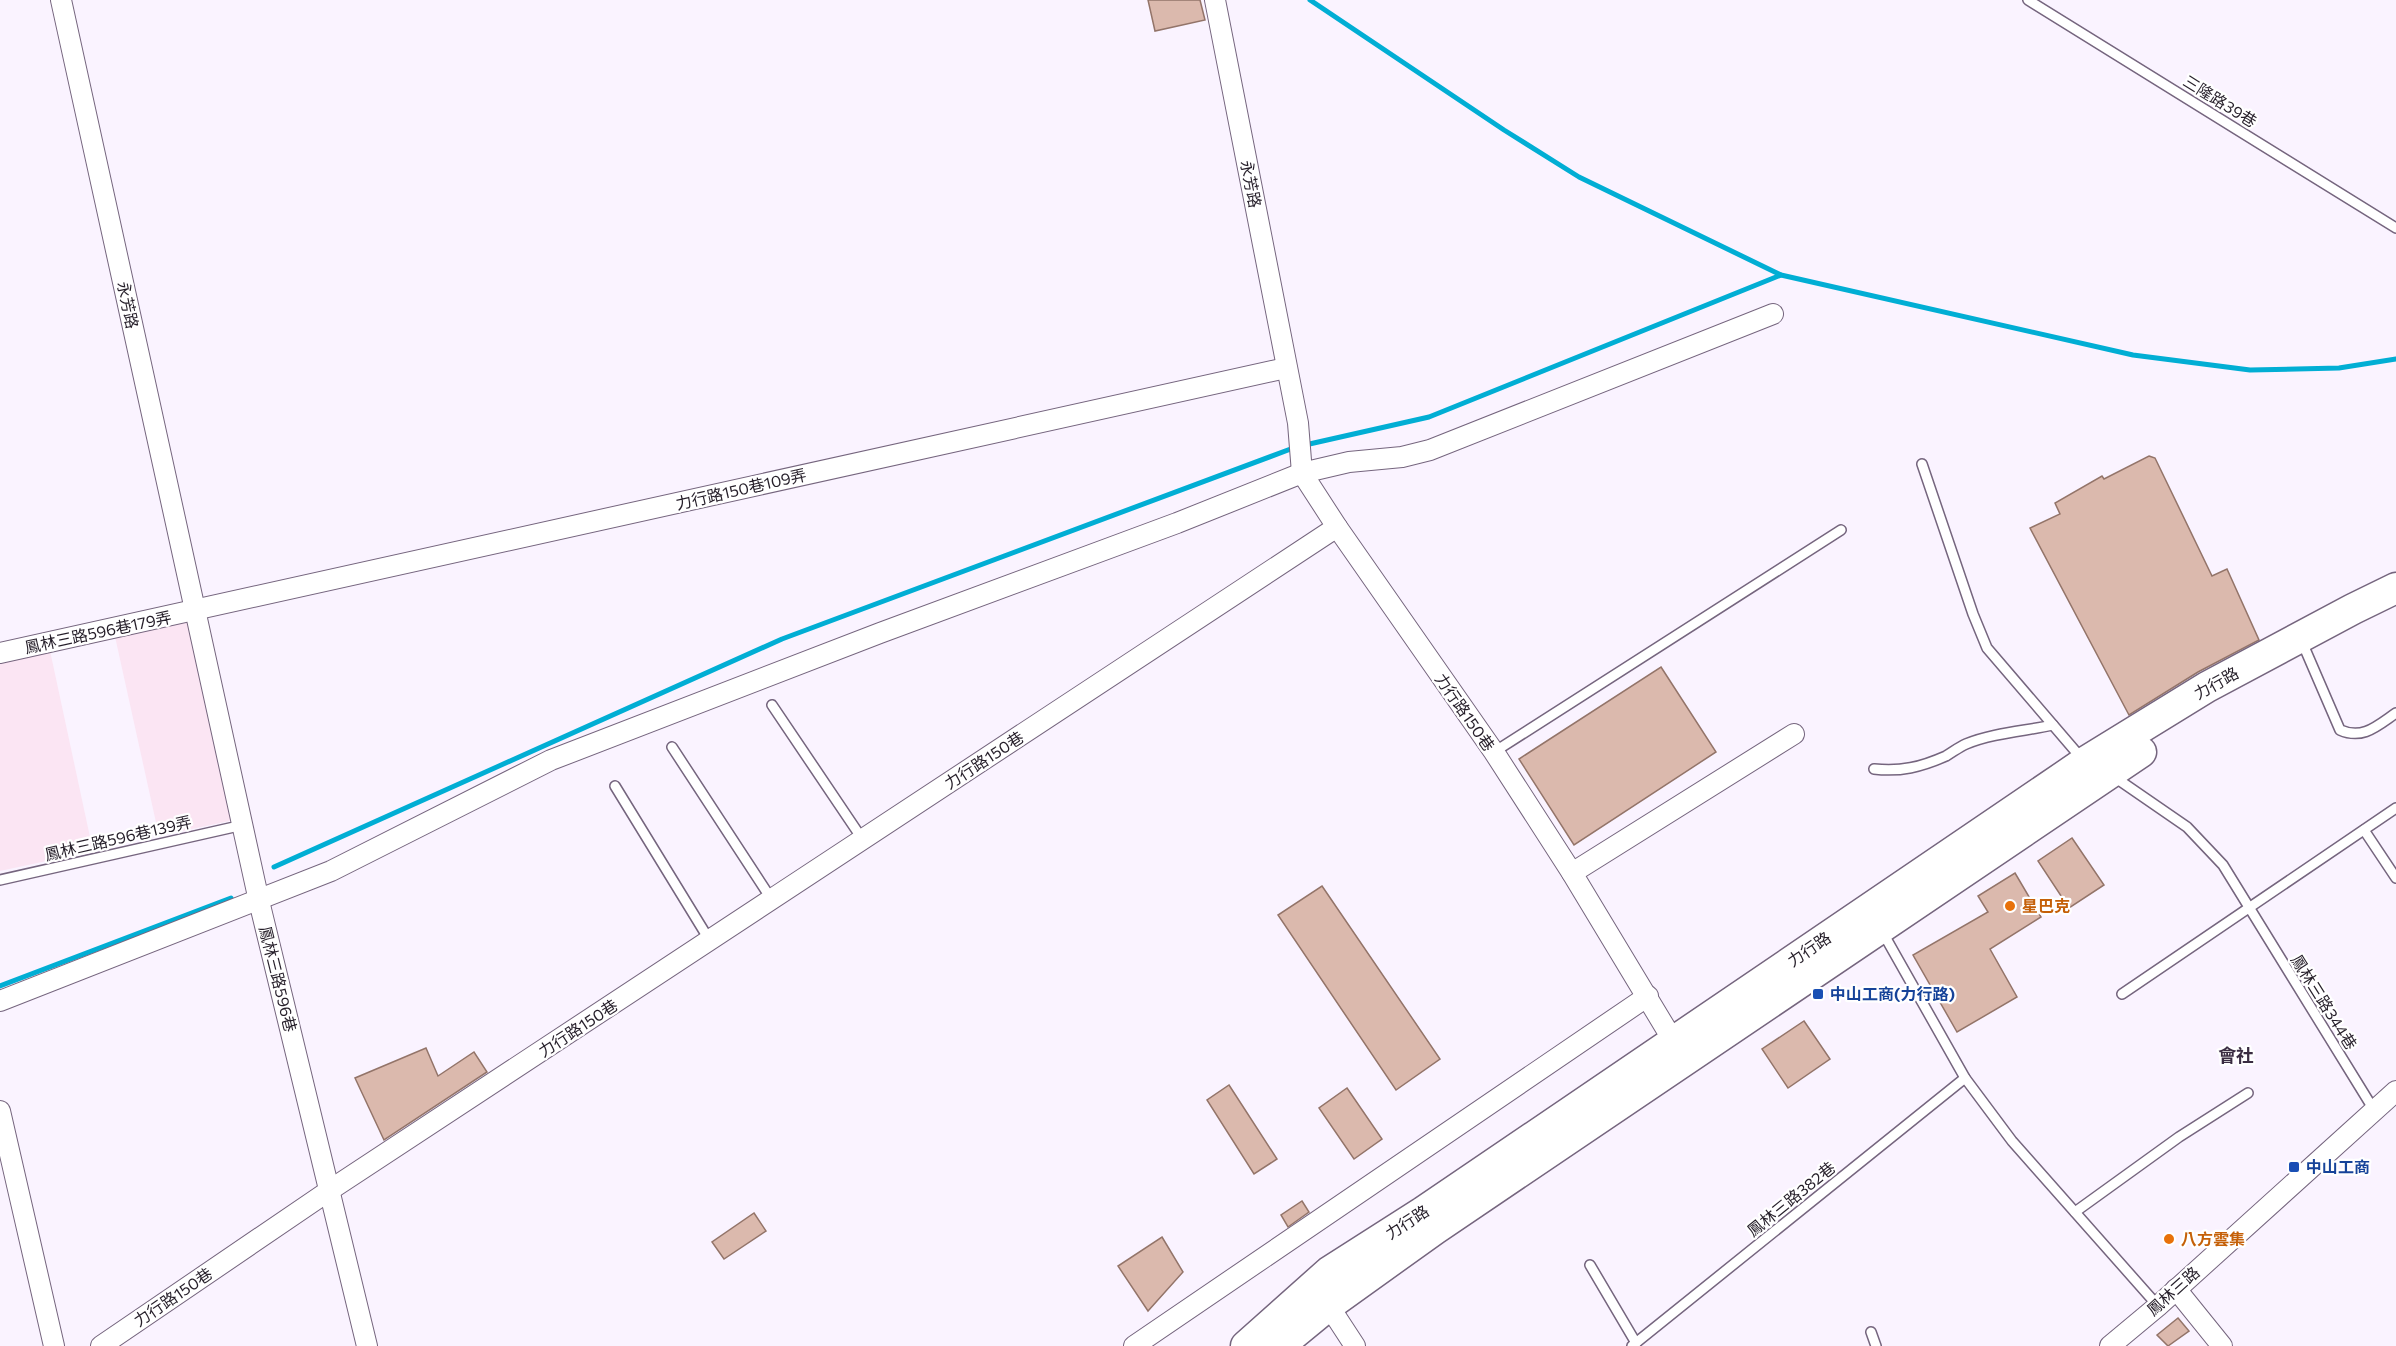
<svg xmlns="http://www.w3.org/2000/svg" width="2396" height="1346" font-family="Commissioner,'Noto Sans TC',sans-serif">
  <rect width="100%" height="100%" fill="#faf3ff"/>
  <g fill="#fbe5f3">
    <path d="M190,616L234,820L159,836L114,632Z"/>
    <path d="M49,646L93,851L0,871V657Z"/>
  </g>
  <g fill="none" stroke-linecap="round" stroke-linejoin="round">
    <g stroke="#01aed4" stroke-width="5">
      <path d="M1310,0L1504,130L1579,177L1781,275L2133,355L2250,370L2339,368L2396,359"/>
      <path d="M1305,445L1429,417L1781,275"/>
      <path d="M274,867L782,639L1296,447"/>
      <path d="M0,986L231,898"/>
    </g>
  </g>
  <g fill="#dbb9ad" stroke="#937469" stroke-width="1.5">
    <path d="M1148,0H1200L1205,20L1155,31Z"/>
    <path d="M2149,456L2155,458L2212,576L2227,569L2259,640L2198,672L2129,715L2030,528L2060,514L2055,503L2102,476L2104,479Z"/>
    <path d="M1661,667L1716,752L1574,845L1519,759Z"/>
    <path d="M2072,838L2104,885L2069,908L2038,861Z"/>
    <path d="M2015,873L2041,917L1990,949L2017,997L1957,1032L1913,955L1988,912L1978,896Z"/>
    <path d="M1322,886L1440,1059L1396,1090L1278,915Z"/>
    <path d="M1804,1021L1830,1059L1788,1088L1762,1049Z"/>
    <path d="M426,1048L438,1076L474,1052L487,1072L384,1140L355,1078Z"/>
    <path d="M1229,1085L1277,1159L1254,1174L1207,1100Z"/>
    <path d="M1347,1088L1382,1139L1354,1159L1319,1108Z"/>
    <path d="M1302,1201L1309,1212L1288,1227L1281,1215Z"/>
    <path d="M754,1213L766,1231L724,1259L712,1242Z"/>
    <path d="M1162,1237L1183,1272L1148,1311L1118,1266Z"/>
    <path d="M2178,1318L2189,1331L2168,1346L2157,1335Z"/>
  </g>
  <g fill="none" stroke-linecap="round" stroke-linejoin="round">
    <defs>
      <g id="service">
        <path d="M2028,0L2396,228"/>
        <path d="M1922,464L1973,614L1987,648L2083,760"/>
        <path d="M2302,642L2340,730C2363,740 2377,726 2396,713"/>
        <path d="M772,705L863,840"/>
        <path d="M672,747L772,900"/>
        <path d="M1494,752L1841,530"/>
        <path d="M1874,769C1901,772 1921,767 1946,756C1953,752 1959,747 1966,744C1993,733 2025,731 2053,725"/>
        <path d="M2113,776L2187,827L2223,865L2374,1110"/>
        <path d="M615,786L710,941"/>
        <path d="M2364,830L2396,878"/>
        <path d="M0,880L243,825"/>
        <path d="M1883,933L1965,1078L2012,1141L2158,1306"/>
        <path d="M2122,994L2396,808"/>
        <path d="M2075,1212L2179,1137L2248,1093"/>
        <path d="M1590,1265L1636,1343"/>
        <path d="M1871,1332L1876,1346"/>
        <path d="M1632,1346L1965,1078"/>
      </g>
      <g id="minor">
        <path d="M61,0L259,901L367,1346"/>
        <path d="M1215,0L1298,423L1302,473L1337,527"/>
        <path d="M0,653L1286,368"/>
        <path d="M1572,873L1794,734"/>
        <path d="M0,1001L331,871L551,760L880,633L1177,523L1302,473L1349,462L1402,457L1430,450L1773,314"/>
        <path d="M0,1111L54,1346"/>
        <path d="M2176,1289L2222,1346"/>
        <path d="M1323,1297L1355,1346"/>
        <path d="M101,1346L330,1190L1337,527L1494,752L1572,873L1680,1052"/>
        <path d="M1134,1346L1648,996"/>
        <path d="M2110,1346L2158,1306L2396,1091"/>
      </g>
      <g id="primary">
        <path d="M1246,1346L1329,1272L1423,1212L2085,762L2207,687L2353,609L2396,588"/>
        <path d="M1279,1346L1329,1305L1435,1229L2141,752"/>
      </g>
    </defs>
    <use href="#service" stroke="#75657e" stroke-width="12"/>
    <use href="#minor" stroke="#75657e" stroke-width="22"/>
    <use href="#primary" stroke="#75657e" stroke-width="33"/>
    <use href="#service" stroke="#fff" stroke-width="9"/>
    <use href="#minor" stroke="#fff" stroke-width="20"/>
    <use href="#primary" stroke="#fff" stroke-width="30"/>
  </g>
  <g fill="#e8710a" stroke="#fff" stroke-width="2">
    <circle cx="2010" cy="906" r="6"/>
    <circle cx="2169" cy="1239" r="6"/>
  </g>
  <g fill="#1a4fb4" stroke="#fff" stroke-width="2">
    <rect x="1812" y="988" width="12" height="12" rx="3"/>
    <rect x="2288" y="1161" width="12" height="12" rx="3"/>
  </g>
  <g text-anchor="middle" stroke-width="4.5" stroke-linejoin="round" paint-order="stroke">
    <g font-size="16" fill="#251e29" stroke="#fff">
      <text transform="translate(2220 101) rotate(32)" y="6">三隆路39巷</text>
      <text transform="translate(1251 184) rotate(79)" y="6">永芳路</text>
      <text transform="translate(128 305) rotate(78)" y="6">永芳路</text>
      <text transform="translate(741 489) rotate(-13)" y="6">力行路150巷109弄</text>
      <text transform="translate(98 632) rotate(-12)" y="6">鳳林三路596巷179弄</text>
      <text transform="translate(2216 683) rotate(-29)" y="6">力行路</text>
      <text transform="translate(1465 712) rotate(55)" y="6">力行路150巷</text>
      <text transform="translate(984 760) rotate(-33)" y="6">力行路150巷</text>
      <text transform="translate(118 838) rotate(-13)" y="6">鳳林三路596巷139弄</text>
      <text transform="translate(1809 949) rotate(-34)" y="6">力行路</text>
      <text transform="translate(278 979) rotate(76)" y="6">鳳林三路596巷</text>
      <text transform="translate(2324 1002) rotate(58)" y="6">鳳林三路344巷</text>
      <text transform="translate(578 1028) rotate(-33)" y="6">力行路150巷</text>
      <text transform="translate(1791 1199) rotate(-39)" y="6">鳳林三路382巷</text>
      <text transform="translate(1407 1222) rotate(-33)" y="6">力行路</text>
      <text transform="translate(2173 1291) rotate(-42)" y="6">鳳林三路</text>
      <text transform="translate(173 1297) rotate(-34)" y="6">力行路150巷</text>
    </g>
    <g font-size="16" font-weight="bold" fill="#c56008" stroke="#fff" text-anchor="start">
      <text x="2022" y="912">星巴克</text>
      <text x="2181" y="1245">八方雲集</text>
    </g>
    <g font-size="16" font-weight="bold" fill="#164399" stroke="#fff" text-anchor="start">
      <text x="1830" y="1000">中山工商(力行路)</text>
      <text x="2306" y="1173">中山工商</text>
    </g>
    <g font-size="18" font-weight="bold" fill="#392b41" stroke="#fff">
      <text x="2236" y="1062">會社</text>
    </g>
  </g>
</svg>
